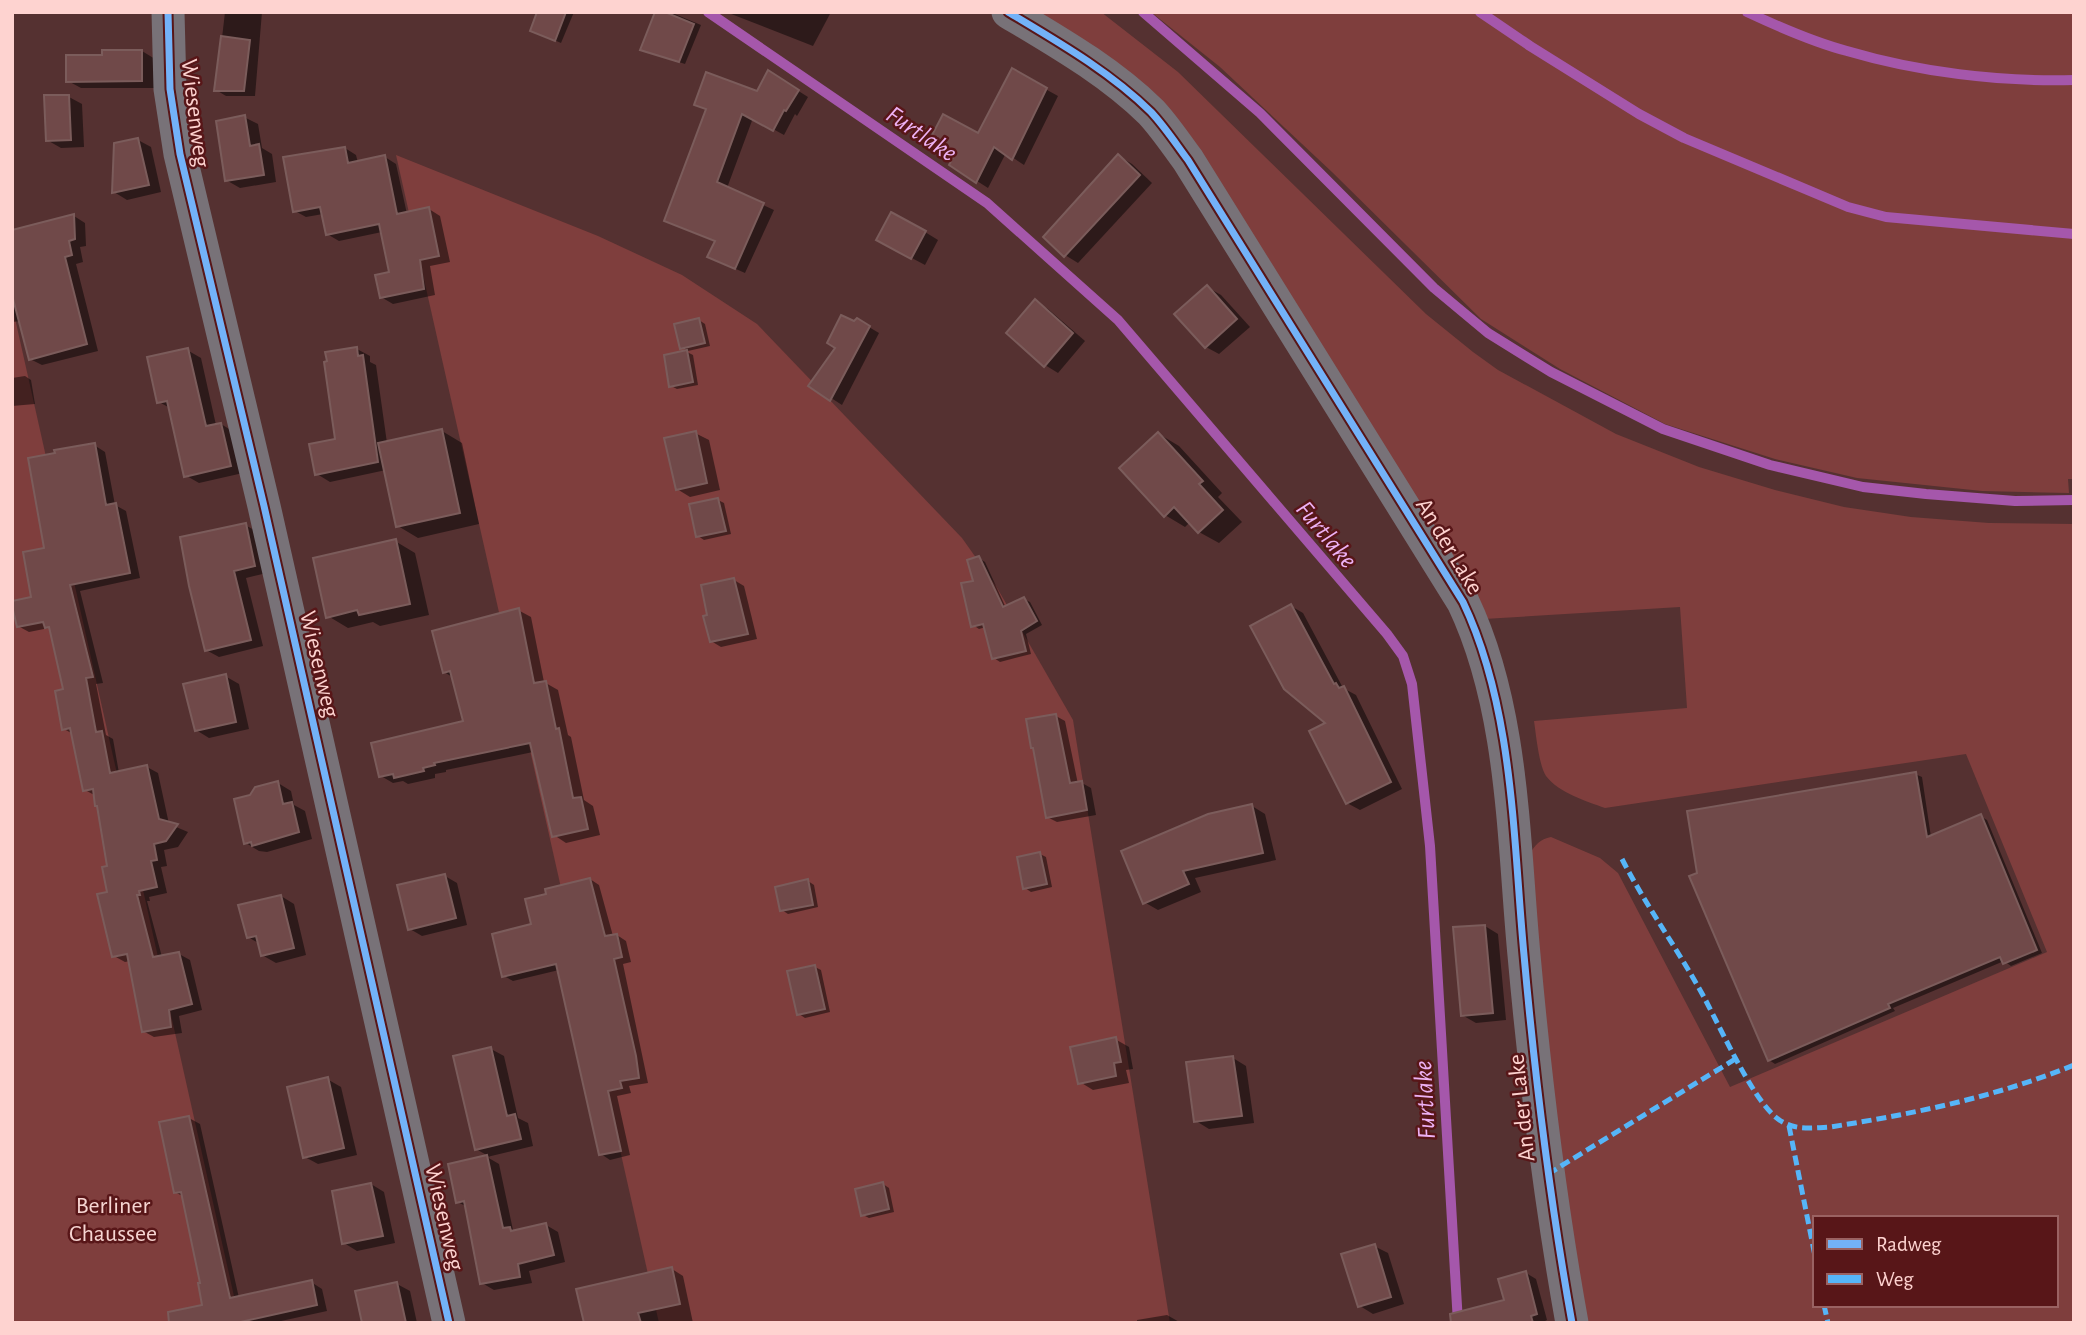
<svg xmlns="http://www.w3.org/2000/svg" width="2086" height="1335" font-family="'Alegreya Sans',sans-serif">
  <rect width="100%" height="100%" fill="#553131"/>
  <g fill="#7f3e3d" fill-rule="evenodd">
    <path d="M1030,12H1101L1178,72L1426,314L1473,352L1498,370L1616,434L1699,467L1775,490L1844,507L1911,517L1989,523L2074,524V1323H1586L1557,1170L1529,855C1535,845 1540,839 1551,837L1600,858L1618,873L1730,1087L2047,952L1966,754L1605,808C1586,801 1559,793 1546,776C1539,766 1536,734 1534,721L1687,708L1680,607L1484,619L1220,191ZM1815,1218H2056V1305H1815Z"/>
    <path d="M1151,12H2074V479H2068L2069,493L1982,491L1857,478L1775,459L1665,424L1560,369L1481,319L1332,172L1220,67Z"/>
    <path d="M396,155L598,236L682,275L757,324L962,538L996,586L1073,720L1170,1323H659Z"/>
    <path d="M12,305L240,1323H12Z"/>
  </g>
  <g fill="#0007">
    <path d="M225,12H262L255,96H226L216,90Z"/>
    <path d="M538,12H574L561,43L538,33Z"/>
    <path d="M657,12H670L701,25L685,64L648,52Z"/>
    <path d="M726,12H831L813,46Z"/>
    <path d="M142,51L155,59V88H81L68,81L104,56Z"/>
    <path d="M1013,71L1058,96L1024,165L1006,153L988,188L977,181Z"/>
    <path d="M778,78L808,97L797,116L795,114L784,135L753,118L727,188L774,210L745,273L720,262L716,242L666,221L707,110L696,104L758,93Z"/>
    <path d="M69,97L82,104L84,147L61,148L47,140Z"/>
    <path d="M244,117L258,124L262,148L272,154L276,182L240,188L226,180Z"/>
    <path d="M138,140L151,147L161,192L127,200L114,192Z"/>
    <path d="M345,148L356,155L358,163L385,157L396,164L407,214L429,209L440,216L450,262L430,266L435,295L393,304L381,297L391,273L382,232L339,241L327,234L323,214L306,217L295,211Z"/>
    <path d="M1119,156L1132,164L1152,183L1078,263L1065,255Z"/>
    <path d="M74,216L85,223L86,246L80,247L83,262L76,264L98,351L42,365L30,359L21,321L12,322V230Z"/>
    <path d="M925,232L938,240L925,265L891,247Z"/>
    <path d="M1207,287L1221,295L1250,327L1219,354L1206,347L1177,315Z"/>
    <path d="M1035,301L1048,309L1085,341L1058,373L1045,365Z"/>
    <path d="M699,320L705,324L710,346L688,351L682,348Z"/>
    <path d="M857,320L879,333L842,405L811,385Z"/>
    <path d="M357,349L370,356V362L376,365L387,443L442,431L462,443L479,524L418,538L398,526L386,470L330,482L317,474L337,440Z"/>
    <path d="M187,350L201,358L216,425L221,424L234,432L243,473L199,483L185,475L170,408L159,402Z"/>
    <path d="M687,352L693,355L698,385L677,389L671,386Z"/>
    <path d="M25,376L31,380L35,404L12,406V378Z"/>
    <path d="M695,433L709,440L720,490L690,497L677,489Z"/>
    <path d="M1159,434L1179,446L1222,493L1218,497L1242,522L1219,543L1199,532L1190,522L1185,527L1165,515Z"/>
    <path d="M94,445L105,452L115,505L126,511L140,578L80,591L103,683L96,684L106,735L113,739L119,773L147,767L158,773L169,824L188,832L178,847L164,850L167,866L161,867L167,893L149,897L150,901H147L162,957L179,954L190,960L202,1010L179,1016L182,1033L154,1037L143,1031L130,961L125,962L114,956L109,868L96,796L85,790L73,734L64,729L65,691L52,630L49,628L29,632L18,626L33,598L46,550Z"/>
    <path d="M718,500L724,503L731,534L704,540L698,536Z"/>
    <path d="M245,525L258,532L267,573L246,578L263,646L219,657L206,650Z"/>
    <path d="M395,541L415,553L429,615L380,626L373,622L348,628L328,616Z"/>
    <path d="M979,558L985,562L1006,608L1024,599L1030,602L1042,625L1026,634L1031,654L1000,662L994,658L986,627L979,629L973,625L975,582Z"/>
    <path d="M734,580L744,586L757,639L721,647L711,641Z"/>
    <path d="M1291,606L1303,613L1343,688L1356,695L1402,789L1360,810L1347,803L1329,723Z"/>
    <path d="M518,610L531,617L544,682L558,690L568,735L571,737L584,800L593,806L600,835L566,843L554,835L533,752L446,770V772L435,774V778L408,784L403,781L393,783L381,776L465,722L454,678L444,672Z"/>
    <path d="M225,676L239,684L249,729L209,738L196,730Z"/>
    <path d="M1056,716L1065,721L1078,784L1082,783L1091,788L1096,815L1057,822L1047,817Z"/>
    <path d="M1915,774L1922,777L1931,837L1980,816L1987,820L2042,953L2011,966L2004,961L1893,1008L1895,1011L1775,1064L1769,1060Z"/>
    <path d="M278,783L291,791L294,805L305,811L312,839L267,852L259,851L246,843L251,797Z"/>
    <path d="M1252,806L1265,814L1276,860L1195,878L1201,892L1158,910L1144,902Z"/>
    <path d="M1040,854L1046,857L1052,887L1031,892L1025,888Z"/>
    <path d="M445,876L457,883L467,925L422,936L410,929Z"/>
    <path d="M590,879L599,885L613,936L617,935L626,941L631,962L623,964L648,1083L629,1086L631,1093L617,1096L630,1155L610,1160L601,1154L559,970L513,981L504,976L533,925Z"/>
    <path d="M808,881L814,885L818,907L788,914L782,910Z"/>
    <path d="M281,896L294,904L306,955L276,963L262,955L260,944L248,937Z"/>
    <path d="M1485,926L1498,934L1506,1020L1476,1023L1462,1015Z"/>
    <path d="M815,967L821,970L830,1012L805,1018L799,1014Z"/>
    <path d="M1115,1039L1129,1047L1133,1069L1126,1070L1129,1083L1093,1090L1080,1082Z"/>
    <path d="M491,1049L504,1056L518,1118L528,1123L533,1146L487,1157L499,1164L513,1230L516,1232L546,1225L558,1232L565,1262L529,1271L532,1283L494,1290L482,1283L467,1207L458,1202L450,1165L490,1157L476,1149Z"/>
    <path d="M1233,1058L1246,1066L1254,1123L1209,1129L1196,1121Z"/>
    <path d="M327,1079L341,1087L357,1155L318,1164L305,1157Z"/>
    <path d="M189,1118L200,1124L239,1298L311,1282L322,1289L327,1311L272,1323H201L207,1321L202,1284L184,1197L175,1192Z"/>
    <path d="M371,1184L384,1192L395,1243L357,1251L344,1243Z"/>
    <path d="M883,1184L889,1188L894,1212L869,1218L863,1215Z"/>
    <path d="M1374,1246L1388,1253L1404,1304L1373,1314L1360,1306Z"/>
    <path d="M672,1269L683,1276L693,1323H586Z"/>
    <path d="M1526,1273L1536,1279L1547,1320L1541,1323H1497L1506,1302Z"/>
    <path d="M397,1284L410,1291L417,1323H363Z"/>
    <path d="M1167,1315L1181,1323H1137V1320Z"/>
  </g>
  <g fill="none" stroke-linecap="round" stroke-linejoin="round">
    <g stroke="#a557ab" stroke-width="10">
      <path d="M708,12L987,203L1118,320L1387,634L1403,656L1412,684L1430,846L1458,1323"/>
      <path d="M1143,12L1260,113L1434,288L1488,333L1551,372L1663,429L1770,465L1863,487L1926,494L2015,501L2074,500"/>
      <path d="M1480,12L1530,46L1639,114L1684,138L1848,207L1886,217L2074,234"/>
      <path d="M1747,12C1779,27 1813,42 1847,51C1918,72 1999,82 2074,80"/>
    </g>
  </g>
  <g fill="#704949" stroke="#7b5c5b" stroke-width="2">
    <path d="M537,12H566L555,41L530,31Z"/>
    <path d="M655,12H665L694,24L679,62L640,50Z"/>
    <path d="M221,36L250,40L244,91H214Z"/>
    <path d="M102,50H142V81L66,82V55H102Z"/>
    <path d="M1012,68L1047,88L1012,160L994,147L976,183L949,165L956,152L930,139L943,114L978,133Z"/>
    <path d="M768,70L799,90L786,111L784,110L773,131L742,114L717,182L764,203L735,269L707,257L715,241L664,221L706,109L694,105L706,72L757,91Z"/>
    <path d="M44,95H69L71,140L46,141Z"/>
    <path d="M245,115L250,146L259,144L264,175L225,181L216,121Z"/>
    <path d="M138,138L149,185L112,193L114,143Z"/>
    <path d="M345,147L348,163L385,155L397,214L429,207L439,256L420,260L424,289L380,298L375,275L389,272L379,224L326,235L320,207L293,212L283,157Z"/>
    <path d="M1118,154L1140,175L1064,257L1043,237Z"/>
    <path d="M891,212L926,231L911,259L876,240Z"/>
    <path d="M74,214L75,239L69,241L72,255L65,257L87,344L29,360L12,295V230Z"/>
    <path d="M1207,285L1237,319L1205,348L1174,314Z"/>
    <path d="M1035,299L1073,333L1044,367L1006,333Z"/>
    <path d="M841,315L854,321L857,318L870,326L830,401L808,386L835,348L827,343Z"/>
    <path d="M699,318L705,343L680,349L674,324Z"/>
    <path d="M357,347L358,356L363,355L378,462L315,475L309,444L335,439L324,362L327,361L325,352Z"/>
    <path d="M188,348L206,426L221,423L231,466L184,477L167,401L157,403L147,357Z"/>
    <path d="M687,350L693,382L669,387L664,355Z"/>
    <path d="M442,429L460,513L396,527L378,443Z"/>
    <path d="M696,431L707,483L676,490L664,438Z"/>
    <path d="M1158,432L1203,481L1199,484L1223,510L1198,533L1174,507L1164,517L1119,468Z"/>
    <path d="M95,443L106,505L116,503L130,573L70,585L93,677L86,678L96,732L102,731L110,773L147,765L159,819L178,824L166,841L154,844L157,860L151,861L157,887L139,891L140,895H137L153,957L179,952L192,1004L169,1010L171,1027L142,1032L127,954L112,957L97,894L107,892L102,867L107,866L97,806H95L93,789L83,791L70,728L62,730L55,691L63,689L49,627L45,628L43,622L17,627L12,606V601L31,597L23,552L44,548L28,458L55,453L54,450Z"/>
    <path d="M718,498L726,531L696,537L689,504Z"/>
    <path d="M246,523L255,566L234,571L251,640L205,651L189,586L180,537Z"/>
    <path d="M396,539L410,604L359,615L357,610L326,618L313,558Z"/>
    <path d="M979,556L1003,607L1024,597L1037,621L1021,631L1026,651L992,659L983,624L971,627L961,583L973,581L967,560Z"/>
    <path d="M734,578L748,634L710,642L703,616L707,615L701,585Z"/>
    <path d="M1291,604L1334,684L1336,683L1339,688L1344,686L1391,782L1346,804L1309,731L1325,723L1284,689L1250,626Z"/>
    <path d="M519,608L534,683L546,681L556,729L559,728L573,798L581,797L588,829L552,837L530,743L434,763L435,765L423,768L424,771L394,778L393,774L379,777L371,743L463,721L450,671L443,673L432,631Z"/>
    <path d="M226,674L236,722L195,731L183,684Z"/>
    <path d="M1056,714L1070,783L1082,781L1087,810L1046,818L1033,748H1031L1026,719Z"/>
    <path d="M1916,772L1927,837L1981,814L2037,950L2003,964L2000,957L1888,1004L1890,1008L1768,1061L1689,876L1697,873L1687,811Z"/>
    <path d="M278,781L283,804L292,802L299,832L252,846L251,842L244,844L234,799L250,795L255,787Z"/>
    <path d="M1252,804L1263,853L1183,871L1189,884L1143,904L1121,851L1208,814Z"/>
    <path d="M1040,852L1047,884L1023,889L1017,857Z"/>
    <path d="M445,874L456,918L408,930L397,885Z"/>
    <path d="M590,878L605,936L617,934L622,957L614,959L636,1056L639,1078L620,1081L622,1088L608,1091L621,1151L599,1155L556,964L502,977L492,934L531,924L525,899L546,894L545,889Z"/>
    <path d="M808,879L813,905L780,911L775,887Z"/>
    <path d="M281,895L294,948L261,956L256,936L247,938L238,905Z"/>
    <path d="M1485,925L1493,1013L1461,1016L1453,927Z"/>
    <path d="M815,965L825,1009L797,1015L787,971Z"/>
    <path d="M1116,1037L1121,1062L1114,1063L1116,1076L1078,1084L1070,1047Z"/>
    <path d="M491,1047L507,1116L515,1114L521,1139L475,1150L453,1056Z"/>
    <path d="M1233,1056L1242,1116L1194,1122L1186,1062Z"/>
    <path d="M328,1077L344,1148L303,1158L287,1087Z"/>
    <path d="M189,1116L230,1298L312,1280L317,1305L236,1323H169L168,1312L202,1305L198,1283H200L181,1192L174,1193L159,1122Z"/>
    <path d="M487,1155L503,1228L510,1227L511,1231L546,1223L554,1255L518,1264L520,1277L480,1284L464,1201L456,1203L448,1164Z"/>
    <path d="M883,1182L889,1209L861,1216L855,1189Z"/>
    <path d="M371,1183L383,1236L342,1244L332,1191Z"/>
    <path d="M1375,1244L1391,1297L1358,1307L1341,1254Z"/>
    <path d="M672,1267L680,1304L638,1313L641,1323H584L576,1289Z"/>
    <path d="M1526,1271L1537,1314L1531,1316L1533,1323H1451L1450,1314L1504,1300L1498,1279Z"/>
    <path d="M397,1282L406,1323H362L355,1291Z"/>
  </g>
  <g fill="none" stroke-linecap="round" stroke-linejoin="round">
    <g stroke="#787278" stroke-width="33">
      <path d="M168,12L170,89L180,154L264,506L449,1323"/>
      <path d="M1008,12C1058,42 1109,71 1151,112C1165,127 1176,144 1188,160L1463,602C1514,709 1513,839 1524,955C1535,1078 1550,1201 1572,1323"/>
    </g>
    <g stroke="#56b5f8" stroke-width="5" stroke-dasharray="10 5" stroke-linecap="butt">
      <path d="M1622,859C1644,902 1672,941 1696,983C1716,1016 1750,1098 1778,1119C1794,1131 1812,1128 1830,1127C1913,1114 1996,1097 2074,1065"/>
      <path d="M1789,1126L1815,1256"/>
      <path d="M1548,1174L1737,1058"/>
      <path d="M1824,1305L1828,1323"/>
    </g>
    <defs>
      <g id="cycleway">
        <path d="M168,12L170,89L180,154L264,506L449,1323"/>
        <path d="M1008,12C1058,42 1109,71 1151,112C1165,127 1176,144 1188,160L1463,602C1514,709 1513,839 1524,955C1535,1078 1550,1201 1572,1323"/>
      </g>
    </defs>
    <use href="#cycleway" stroke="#581618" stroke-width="11"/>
    <use href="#cycleway" stroke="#73b2f8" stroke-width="7"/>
  </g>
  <g text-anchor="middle" stroke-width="5" stroke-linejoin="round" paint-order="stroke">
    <g font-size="24" fill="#fed3d0" stroke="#581618">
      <text transform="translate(196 113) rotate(83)" y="8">Wiesenweg</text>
      <text transform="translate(1450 546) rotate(59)" y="8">An der Lake</text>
      <text transform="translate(320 664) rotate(77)" y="8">Wiesenweg</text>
      <text transform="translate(1521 1108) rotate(-96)" y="8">An der Lake</text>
      <text transform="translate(445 1217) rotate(77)" y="8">Wiesenweg</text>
    </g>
    <g font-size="24" fill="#f6d5d2" stroke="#581618">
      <text x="113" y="1213">Berliner<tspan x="113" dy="28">Chaussee</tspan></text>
    </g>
    <g font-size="26" font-style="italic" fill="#edb1f4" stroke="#581618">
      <text transform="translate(922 133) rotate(34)" y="9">Furtlake</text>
      <text transform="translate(1327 534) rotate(50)" y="9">Furtlake</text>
      <text transform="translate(1424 1100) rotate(-93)" y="9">Furtlake</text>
    </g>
  </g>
  <rect width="2086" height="1335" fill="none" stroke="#fed3d0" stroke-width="28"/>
  <rect x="1813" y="1216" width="245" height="91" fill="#581618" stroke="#9a6262" stroke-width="2"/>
  <rect x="1827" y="1239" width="35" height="10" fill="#73b2f8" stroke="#9a6262" stroke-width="2"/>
  <text x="1876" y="1251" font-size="21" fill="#fed3d0">Radweg</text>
  <rect x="1827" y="1274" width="35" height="10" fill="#56b5f8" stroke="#9a6262" stroke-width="2"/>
  <text x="1876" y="1286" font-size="21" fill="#fed3d0">Weg</text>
</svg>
